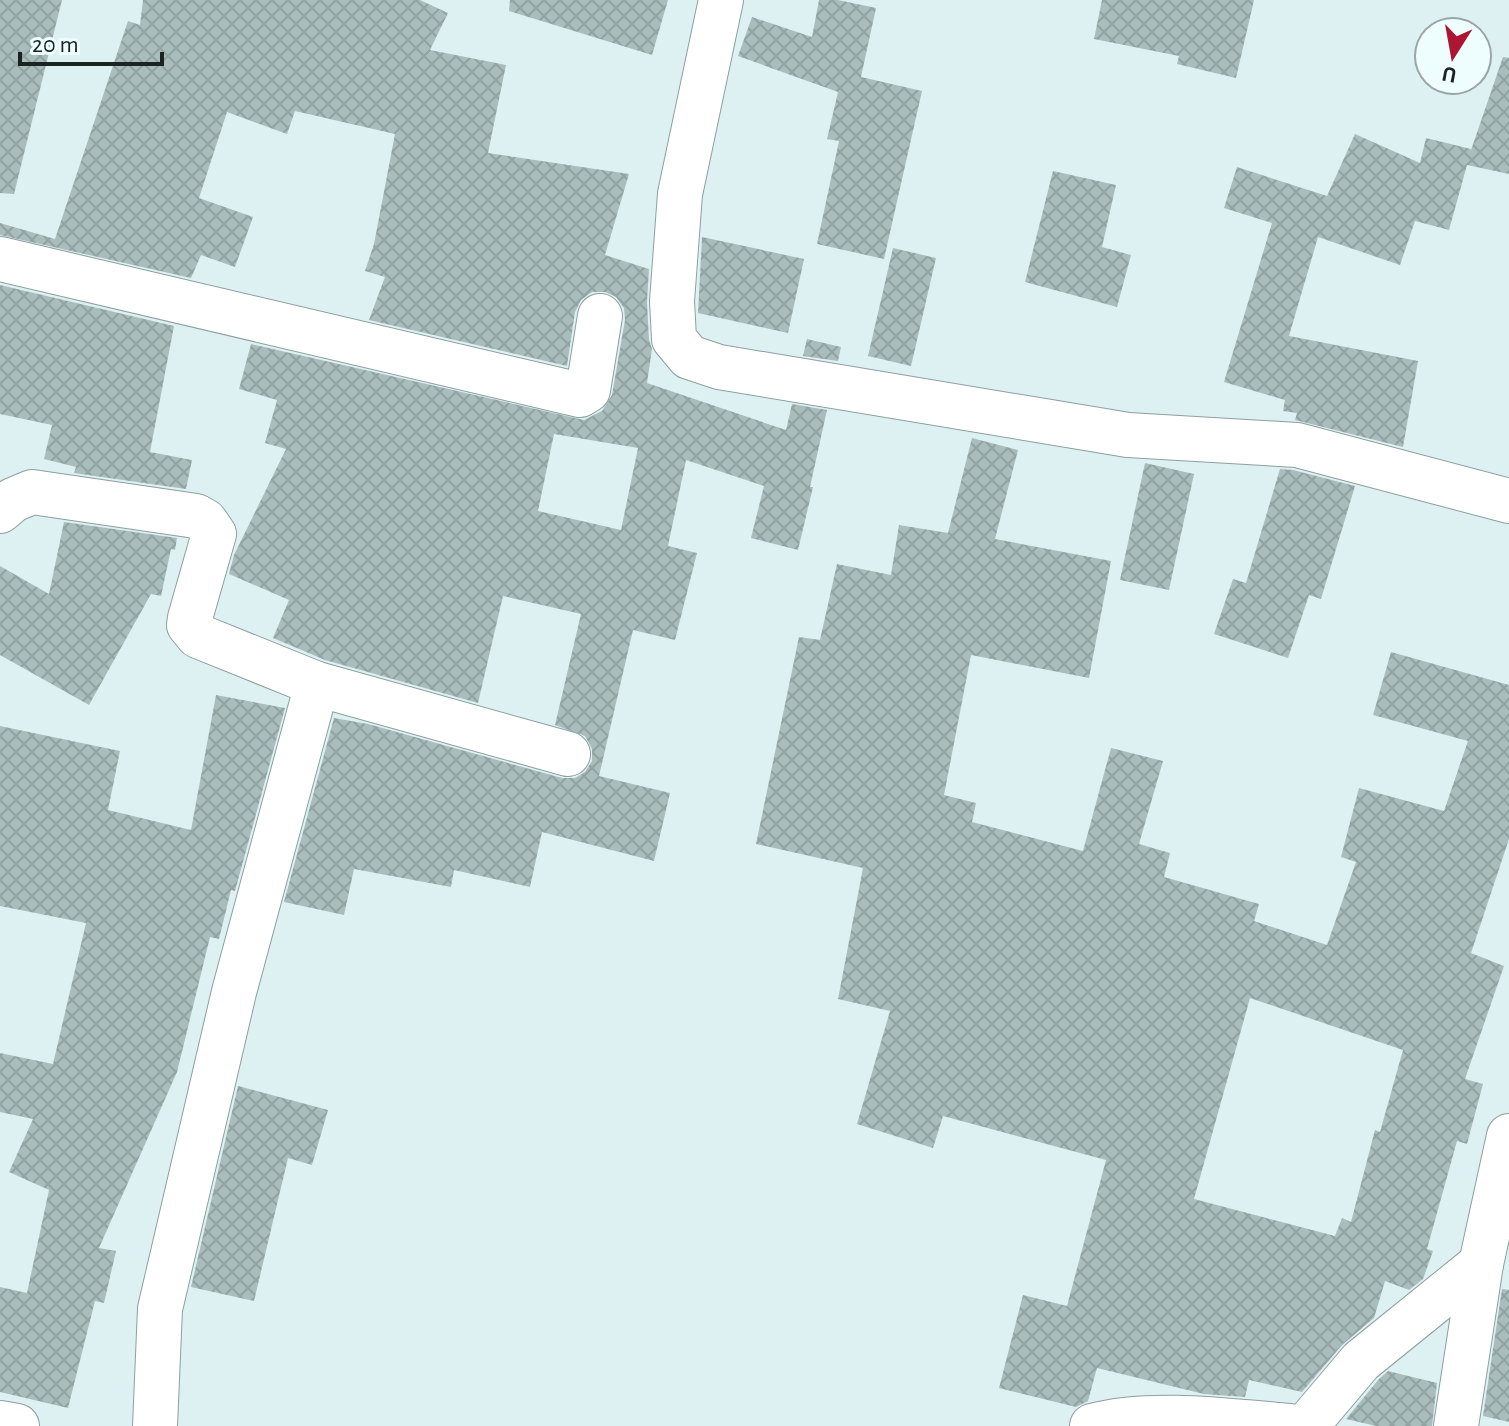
<svg xmlns="http://www.w3.org/2000/svg" width="1509" height="1426" font-family="'Alegreya Sans',sans-serif">
  <defs>
    <pattern id="building-cross-hatch" width="8" height="8" patternUnits="userSpaceOnUse" patternTransform="scale(2)"><rect width="8" height="8" fill="#aabdbd"/><path d="M0 0l8 8M0 8l8-8" fill="none" stroke="#92a2a2"/></pattern>
  </defs>
  <rect width="100%" height="100%" fill="#def1f2"/>
  <g fill="url(#building-cross-hatch)" fill-rule="evenodd">
    <path d="M0,0H62L14,194L0,193Z"/>
    <path d="M143,0H420L448,13L430,50L506,65L488,153L629,174L605,255L649,269L647,302L649,340L652,349L647,383L786,430L792,404L827,410L810,487H813L798,550L751,538L764,486L686,460L668,546L697,553L675,640L633,630L599,776L670,793L654,861L542,832L530,887L454,870L451,887L354,869L344,915L284,902L334,718L368,724L562,778H575L585,772L592,761V749L585,736L555,725L581,614L503,596L478,703L325,660L273,638L289,600L229,574L234,555L286,449L265,443L277,400L239,389L251,344L584,420L602,411L612,395L625,320L624,308L616,297L605,292H592L581,300L575,312L567,366L369,320L385,277L365,271L374,244L395,134L295,111L287,134L227,112L199,198L253,217L235,267L201,255L191,278L0,235V223L55,239L128,21L140,25ZM554,434L638,448L621,530L538,511Z"/>
    <path d="M510,0H668L652,55L509,11Z"/>
    <path d="M819,0H838L876,8L861,77L922,91L884,259L817,244L839,141L827,139L838,92L738,56L752,17L812,37Z"/>
    <path d="M1102,0H1254L1236,78L1177,64L1179,56L1094,39Z"/>
    <path d="M1503,57L1509,58V174L1467,165L1449,230L1415,221L1400,265L1318,237L1289,336L1418,361L1403,447L1295,420L1297,413L1283,411L1285,400L1224,382L1272,223L1224,208L1237,167L1327,196L1355,134L1420,163L1426,138L1471,149L1470,153Z"/>
    <path d="M1053,171L1116,185L1102,247L1131,255L1117,307L1025,282Z"/>
    <path d="M702,237L804,259L788,333L698,313Z"/>
    <path d="M893,248L936,258L911,366L868,356Z"/>
    <path d="M0,285L174,326L150,452L192,460L186,489L74,473L76,467L44,459L52,425L0,414Z"/>
    <path d="M807,339L841,347L838,361L803,356Z"/>
    <path d="M972,438L1018,450L995,539L1111,561L1089,678L971,655L944,795L976,803L972,822L1083,851L1111,748L1163,761L1139,844L1170,853L1164,877L1259,904L1254,921L1327,945L1356,862L1341,857L1359,788L1444,811L1468,741L1373,715L1391,652L1509,685V839L1471,953L1504,966L1465,1079L1483,1084L1467,1144L1457,1141L1427,1249L1433,1251L1423,1279L1409,1290L1385,1281L1374,1318L1342,1345L1302,1392L1249,1380L1245,1397L1204,1394L1097,1368L1088,1401L1076,1407L999,1388L1023,1295L1067,1306L1106,1160L943,1116L933,1148L857,1124L890,1011L838,999L863,868L756,844L799,637L820,640L837,564L891,575L899,525L948,533ZM1250,998L1403,1050L1380,1132L1375,1130L1351,1222L1342,1218L1335,1236L1194,1199Z"/>
    <path d="M1145,463L1194,474L1169,590L1120,580Z"/>
    <path d="M1280,469L1293,470L1355,486L1321,599L1309,595L1288,658L1214,634L1233,579L1246,583Z"/>
    <path d="M64,522L177,538L175,550L171,549L161,596L151,594L89,705L0,655V566L49,594Z"/>
    <path d="M216,695L285,708L235,891L231,890L219,939L210,937L177,1072L99,1248L116,1251L104,1303L95,1301L68,1408L0,1392V1287L27,1293L49,1190L9,1172L33,1119L0,1112V1053L53,1064L86,923L0,906V726L120,751L108,810L191,830Z"/>
    <path d="M238,1086L328,1110L312,1165L288,1158L254,1301L191,1287Z"/>
    <path d="M1502,1289L1509,1290V1422L1483,1416Z"/>
    <path d="M1388,1371L1437,1383L1432,1426H1376L1346,1419L1379,1379Z"/>
  </g>
  <g fill="none" stroke-linecap="round" stroke-linejoin="round">
    <defs>
      <g id="street">
        <path d="M721,0L680,194L672,301L674,339L689,357L719,367L1128,435L1297,445L1509,501"/>
        <path d="M0,259L580,395L588,390L600,316"/>
        <path d="M0,511L13,500L32,492L196,516L205,521L214,534L190,618L189,625L198,636L317,684L568,754"/>
        <path d="M0,1423L17,1426"/>
        <path d="M155,1426L160,1309L234,992L317,684"/>
        <path d="M1092,1426C1149,1410 1231,1421 1290,1426"/>
        <path d="M1306,1426L1361,1361L1481,1264"/>
        <path d="M1456,1426L1481,1264L1509,1136"/>
      </g>
    </defs>
    <use href="#street" stroke="#8d9f9f" stroke-width="46"/>
    <use href="#street" stroke="#fff" stroke-width="44"/>
  </g>
  <g transform="translate(1453 56) rotate(191)"><circle r="38" fill="#eefefe" stroke="#9aa6a6" stroke-width="2"/>
  <path d="M0-6L14 30L0 20L-14 30Z" fill="#ac1633"/>
  <text y="-12" font-size="22" font-weight="bold" text-anchor="middle" fill="#1b2222">U</text>
  </g>
  <path d="M20 52v12h142v-12" fill="none" stroke="#1b2222" stroke-width="4"/>
  <text x="32" y="52" font-size="24" fill="#1b2222" stroke="#eefefe" stroke-width="6" paint-order="stroke">20 m</text>
</svg>
